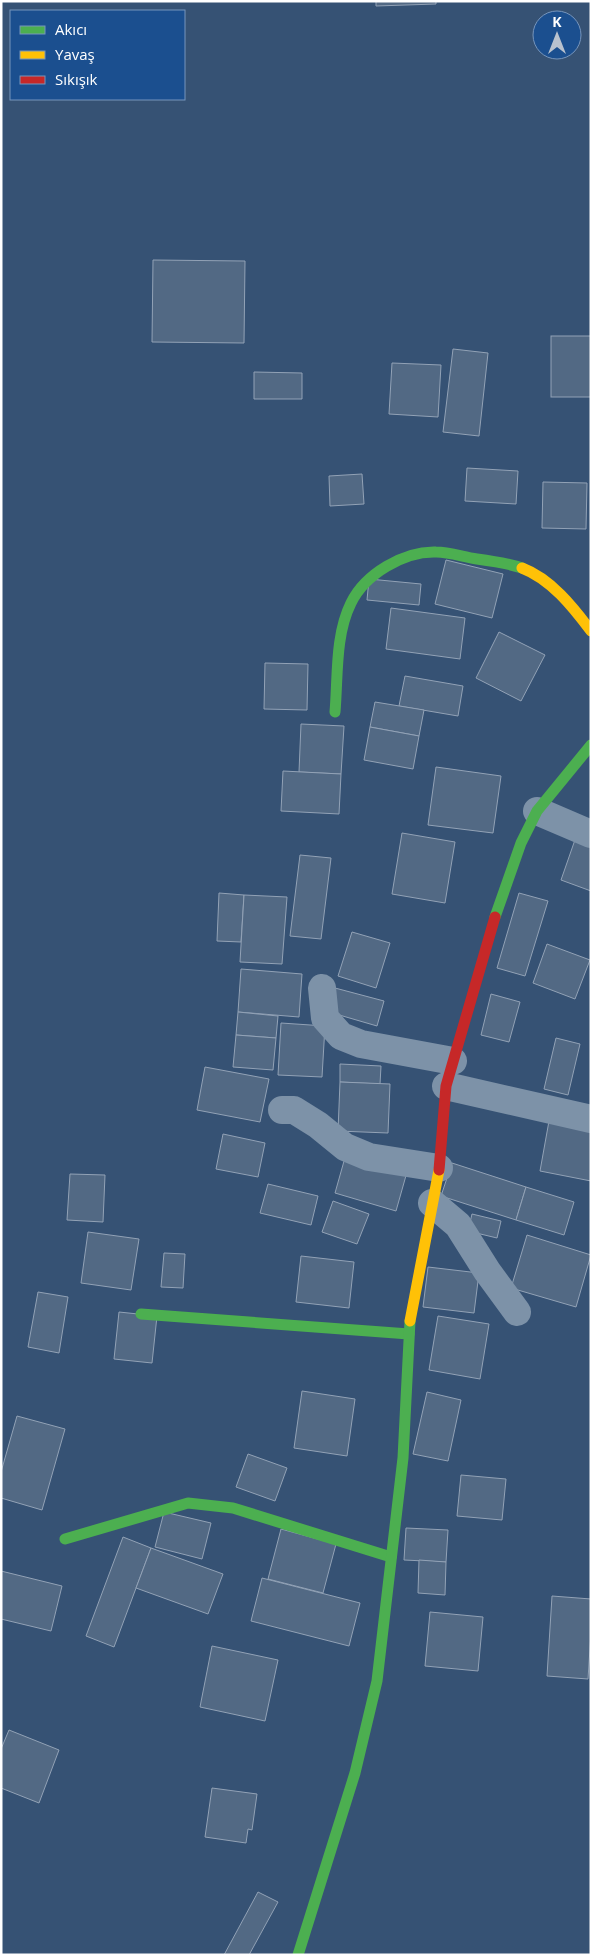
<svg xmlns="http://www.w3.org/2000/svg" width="592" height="1956" font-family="'Open Sans',sans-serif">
  <rect width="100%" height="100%" fill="#365274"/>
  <g fill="#526984" stroke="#92a2b6">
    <path d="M376,1H436V4L376,6Z"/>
    <path d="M153,260L245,261L244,343L152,342Z"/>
    <rect x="551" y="336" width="40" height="61"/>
    <path d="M453,349L488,353L479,436L443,432Z"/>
    <path d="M392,363L441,365L438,417L389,414Z"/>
    <path d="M254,372L302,373V399H254Z"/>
    <path d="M467,468L518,471L516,504L465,501Z"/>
    <path d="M362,474L364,504L330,506L329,476Z"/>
    <path d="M543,482L587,483L586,529L542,528Z"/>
    <path d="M446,560L503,574L492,618L435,604Z"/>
    <path d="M369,579L421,584L419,605L367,600Z"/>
    <path d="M391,608L465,618L460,659L386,649Z"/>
    <path d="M499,632L545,655L521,701L476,678Z"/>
    <path d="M265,663L308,664L307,710L264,709Z"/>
    <path d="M405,676L463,686L458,716L399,706Z"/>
    <path d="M375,702L424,710L419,736L370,727Z"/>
    <path d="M301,724L344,726L341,774L299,772Z"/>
    <path d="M370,727L419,736L413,769L364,760Z"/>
    <path d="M436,767L501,776L493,833L428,825Z"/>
    <path d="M283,771L341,774L339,814L281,811Z"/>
    <path d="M402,833L455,842L445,903L392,894Z"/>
    <path d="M577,834L591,839V891L561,880Z"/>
    <path d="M300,855L331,858L321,939L290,936Z"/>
    <path d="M219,893L244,895L241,942L217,941Z"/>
    <path d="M519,893L548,901L525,976L497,968Z"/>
    <path d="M244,895L287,897L282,964L240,962Z"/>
    <path d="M352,932L390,943L376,988L338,976Z"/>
    <path d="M547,944L590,960L575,999L533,983Z"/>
    <path d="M241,969L302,974L299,1017L238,1012Z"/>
    <path d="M335,988L384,1001L377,1026L329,1012Z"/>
    <path d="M491,994L520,1002L509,1042L481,1035Z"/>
    <path d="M238,1012L278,1016L276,1038L236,1035Z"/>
    <path d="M281,1023L325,1026L322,1077L278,1075Z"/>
    <path d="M236,1035L276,1038L273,1070L233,1067Z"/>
    <path d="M556,1038L580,1044L568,1095L544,1089Z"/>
    <path d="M340,1064L381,1066L380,1084L340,1082Z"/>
    <path d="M205,1067L269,1079L260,1122L197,1110Z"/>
    <path d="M340,1082L390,1084L388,1133L338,1131Z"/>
    <path d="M549,1121L591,1129V1181L540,1171Z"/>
    <path d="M223,1134L265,1143L258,1177L216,1169Z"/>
    <path d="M346,1154L407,1172L396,1211L335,1193Z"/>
    <path d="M452,1163L526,1187L516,1220L441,1196Z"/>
    <path d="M70,1174L105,1175L103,1222L67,1220Z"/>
    <path d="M268,1184L318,1196L311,1225L260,1213Z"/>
    <path d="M526,1187L574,1202L564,1235L516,1220Z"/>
    <path d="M333,1201L369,1214L357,1244L322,1232Z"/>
    <path d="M472,1214L501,1221L497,1238L468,1231Z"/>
    <path d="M88,1232L139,1239L131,1290L81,1283Z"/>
    <path d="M527,1235L591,1255L576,1307L511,1288Z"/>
    <path d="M164,1253L185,1254L183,1288L161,1287Z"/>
    <path d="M301,1256L354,1262L349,1308L296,1302Z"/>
    <path d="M428,1267L479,1273L474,1313L423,1307Z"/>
    <path d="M38,1292L68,1297L59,1353L28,1347Z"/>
    <path d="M119,1312L157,1316L152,1363L114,1359Z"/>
    <path d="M438,1316L489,1324L480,1379L429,1370Z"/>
    <path d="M302,1391L355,1399L347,1456L294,1448Z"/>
    <path d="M427,1392L461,1400L448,1461L413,1454Z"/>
    <path d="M17,1416L65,1429L42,1510L1,1498V1472Z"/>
    <path d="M248,1454L287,1468L275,1501L236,1487Z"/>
    <path d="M461,1475L506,1479L502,1520L457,1516Z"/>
    <path d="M164,1512L211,1523L202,1559L155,1547Z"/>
    <path d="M406,1528L448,1530L446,1562L404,1560Z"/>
    <path d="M281,1529L336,1544L323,1593L268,1579Z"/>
    <path d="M123,1537L151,1548L114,1647L86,1636Z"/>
    <path d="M151,1548L223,1574L208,1614L136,1588Z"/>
    <path d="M419,1560L446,1562L445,1595L418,1593Z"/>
    <path d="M1,1571L62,1586L51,1631L1,1619Z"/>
    <path d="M262,1578L360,1603L349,1646L251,1621Z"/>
    <path d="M552,1596L591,1599V1633L588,1679L547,1676Z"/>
    <path d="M430,1612L483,1617L478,1671L425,1666Z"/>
    <path d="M212,1646L278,1660L265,1721L200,1707Z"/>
    <path d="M9,1730L59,1750L39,1803L1,1788V1749Z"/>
    <path d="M212,1788L257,1794L252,1830L248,1829L246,1843L205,1837Z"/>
    <path d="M258,1892L278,1902L249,1955H224Z"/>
  </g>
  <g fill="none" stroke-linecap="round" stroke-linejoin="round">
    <g stroke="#7d92a8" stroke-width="28">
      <path d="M537,811L591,834"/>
      <path d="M322,988L325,1018L341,1036L361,1044L453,1061"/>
      <path d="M446,1086L591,1119"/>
      <path d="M282,1110H294L318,1125L345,1147L369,1157L439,1168"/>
      <path d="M432,1203L458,1225L487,1271L517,1312"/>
    </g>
    <g stroke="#4caf50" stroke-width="11">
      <path d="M335,712C338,677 335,635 351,603C365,574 404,551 436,552C450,552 463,557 477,559C492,561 507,563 522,568"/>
      <path d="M495,917L521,843L537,811L591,745"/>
      <path d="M141,1314L409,1334"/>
      <path d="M65,1539L188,1503L233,1508L391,1557"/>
      <path d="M298,1955L355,1773L377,1681L403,1458L410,1321"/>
    </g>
    <g stroke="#ffc107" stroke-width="11">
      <path d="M522,568C551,579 573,607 591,631"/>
      <path d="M410,1321L439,1170"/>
    </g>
    <path stroke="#c62828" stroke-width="11" d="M439,1170L446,1086L495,917"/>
  </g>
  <rect width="592" height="1956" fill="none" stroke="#ffffff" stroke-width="5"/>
  <rect x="10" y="10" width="175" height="90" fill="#1b4f8f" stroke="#7695bc"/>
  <rect x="20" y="26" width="25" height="8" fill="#4caf50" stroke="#7695bc"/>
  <text x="55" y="35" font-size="15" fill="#ffffff">Akıcı</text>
  <rect x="20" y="51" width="25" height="8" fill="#ffc107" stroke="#7695bc"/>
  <text x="55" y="60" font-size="15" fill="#ffffff">Yavaş</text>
  <rect x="20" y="76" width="25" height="8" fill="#c62828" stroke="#7695bc"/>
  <text x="55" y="85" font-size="15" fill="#ffffff">Sıkışık</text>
  <g transform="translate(557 35)"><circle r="24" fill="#1b4f8f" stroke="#7695bc"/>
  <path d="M0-4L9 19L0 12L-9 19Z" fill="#b9c2ce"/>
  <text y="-8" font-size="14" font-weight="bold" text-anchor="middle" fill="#ffffff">K</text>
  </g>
</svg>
